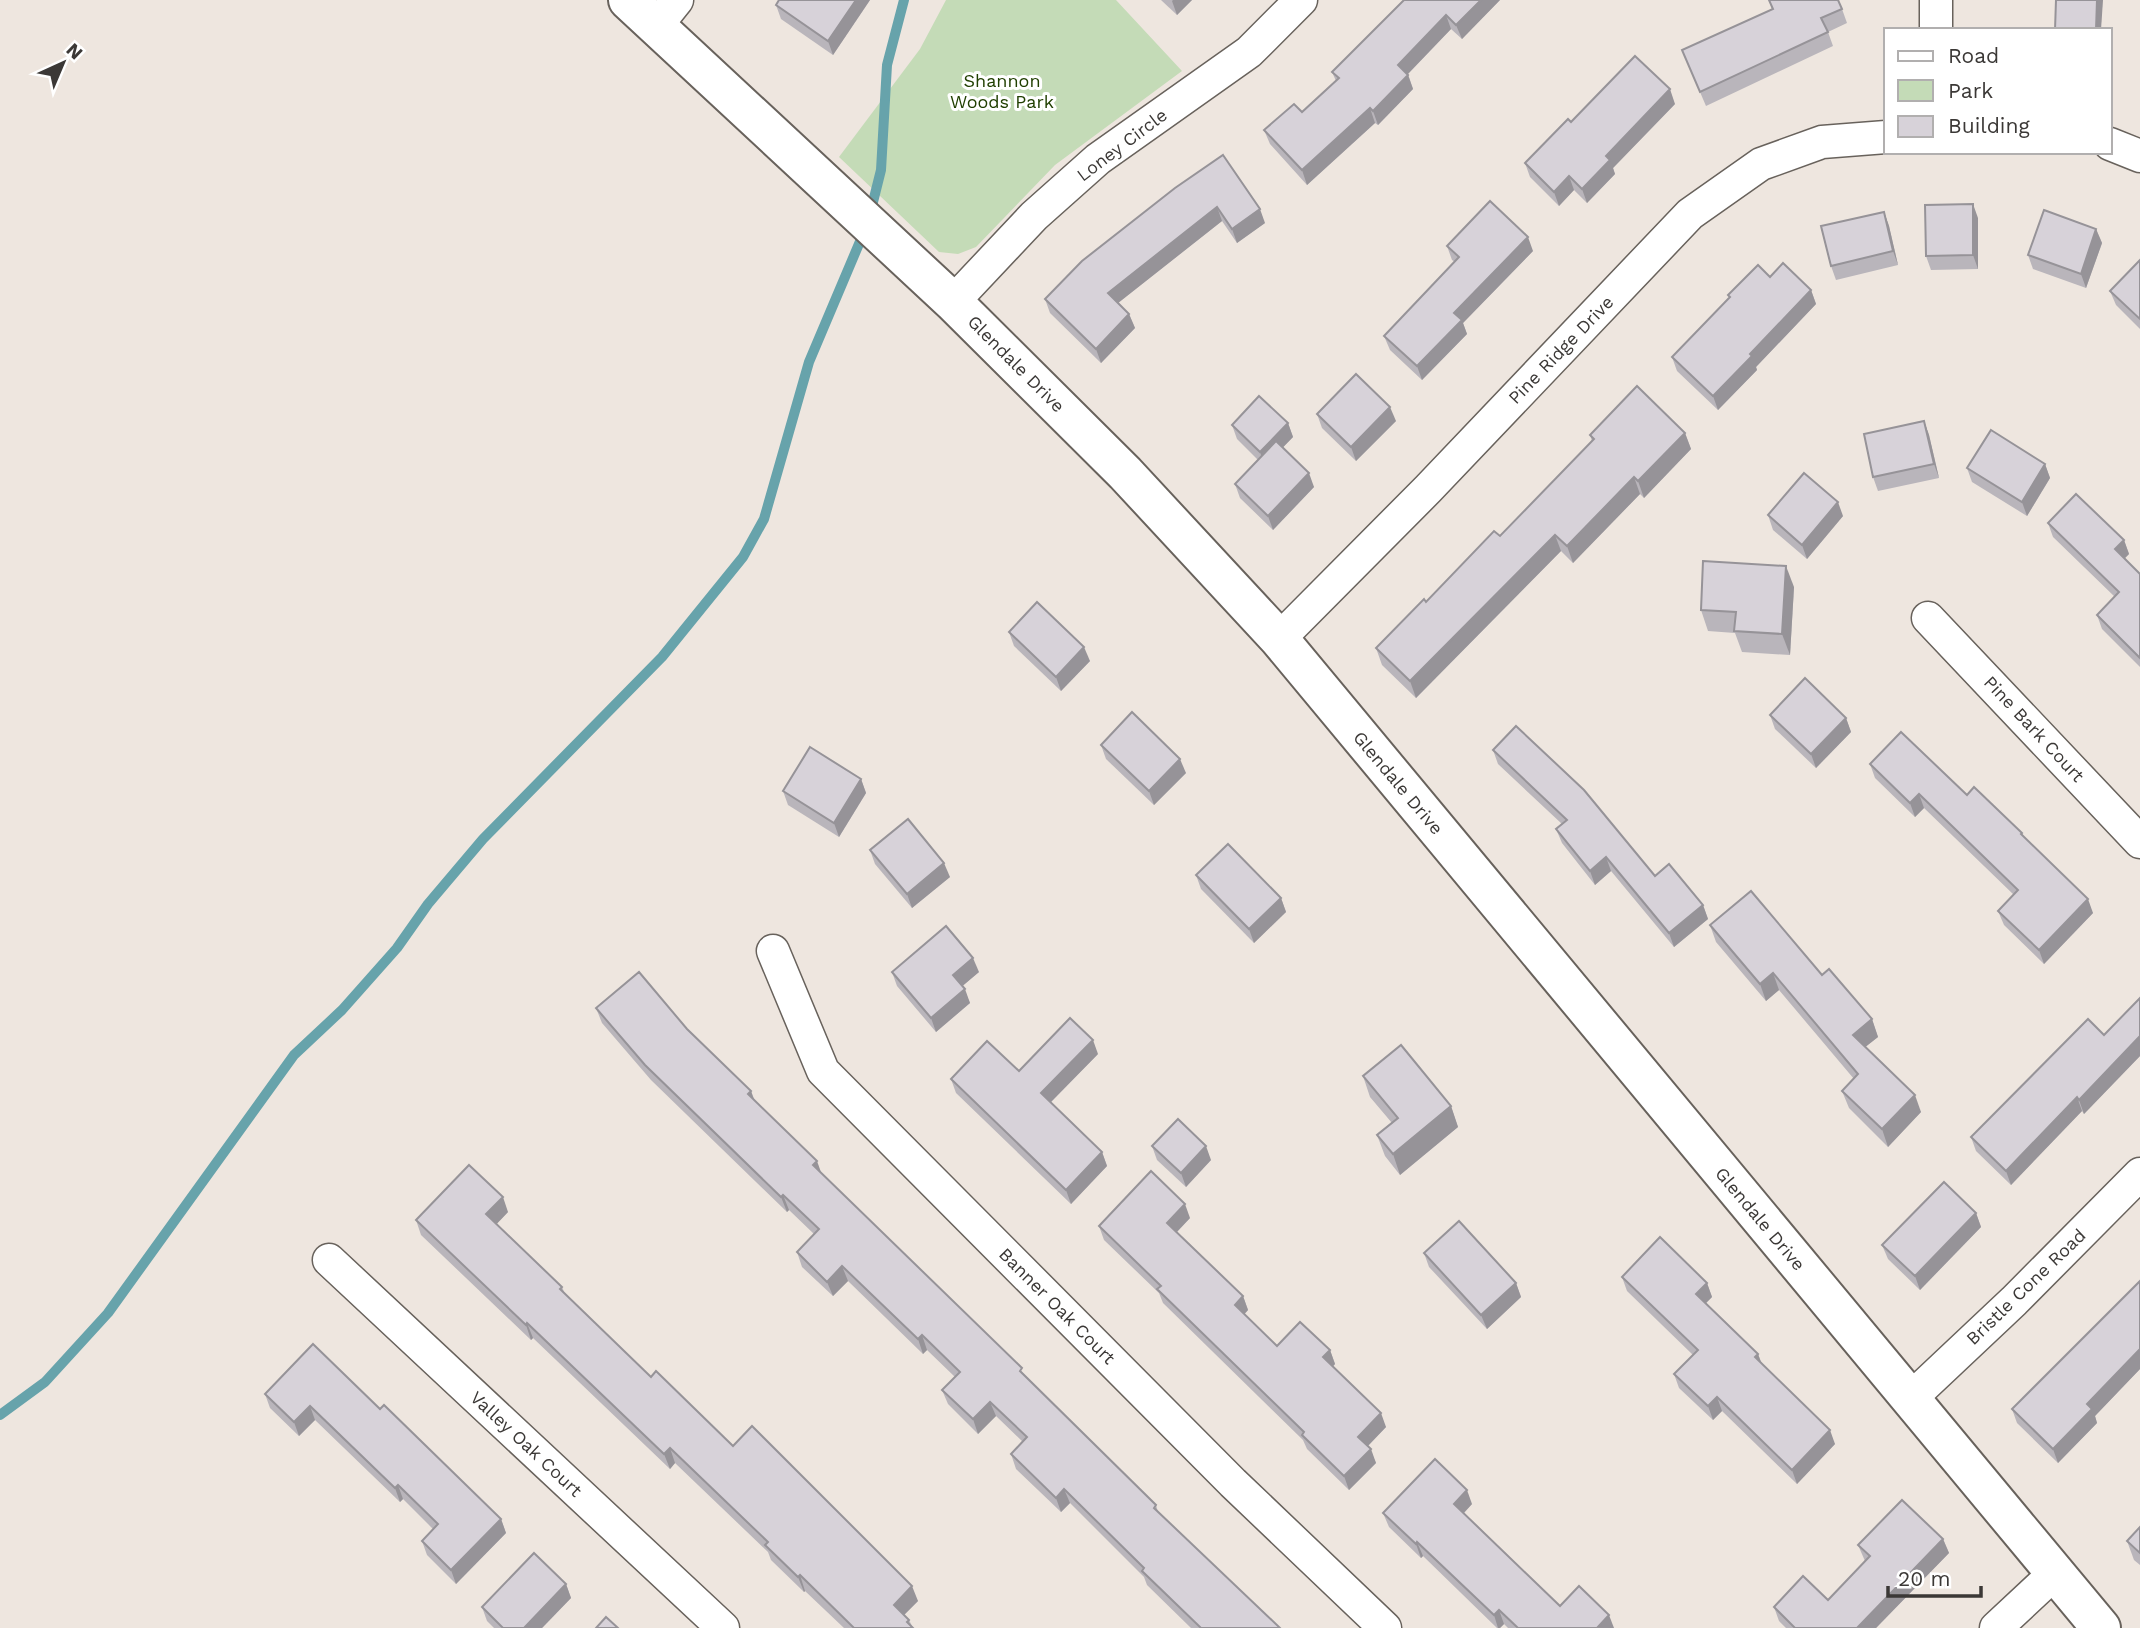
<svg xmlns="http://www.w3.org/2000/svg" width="2140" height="1628" font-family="'Work Sans',sans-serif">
  <rect width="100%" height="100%" fill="#eee6df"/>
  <path fill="#c4dbb7" d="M946,0H1116L1182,71L1055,165L976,247L958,254L939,252L839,157L920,49Z"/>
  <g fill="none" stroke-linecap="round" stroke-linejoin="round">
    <g stroke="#67a3ab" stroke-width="10">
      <path d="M870,214L881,170L887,65L904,0"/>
      <path d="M0,1415L45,1382L108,1313L294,1055L342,1010L397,948L428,904L483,839L662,657L743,557L764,519L809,362L864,232"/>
    </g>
    <defs>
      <g id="street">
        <path d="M657,25L677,0"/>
        <path d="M1936,30V0"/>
        <path d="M2110,144L2140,156"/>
        <path d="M953,302L1034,216L1098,159L1249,52L1301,0"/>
        <path d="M1928,618L2140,842"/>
        <path d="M1279,639L1428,489L1690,214L1761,164L1822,142L1886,137"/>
        <path d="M773,951L823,1071L1233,1483L1385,1628"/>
        <path d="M329,1260L723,1628"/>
        <path d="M1910,1399L2014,1301L2140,1174"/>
        <path d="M1996,1628L2056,1572"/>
      </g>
      <path id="secondary" d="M628,0L953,302L1125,473L1279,639L2101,1628"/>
    </defs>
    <use href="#street" stroke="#68625c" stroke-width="35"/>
    <use href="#secondary" stroke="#68625c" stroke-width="42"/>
    <use href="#street" stroke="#fff" stroke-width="32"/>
    <use href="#secondary" stroke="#fff" stroke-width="38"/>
  </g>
  <g fill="#b9b5bb">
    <path d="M870,0L833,55L781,19L776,5Z"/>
    <path d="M1161,0H1192L1177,15Z"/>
    <path d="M1404,0H1500L1462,39L1451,29L1408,74L1413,89L1378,125L1375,123L1307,185L1270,144L1264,130L1302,112L1336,81L1332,72Z"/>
    <path d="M1769,0L1842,9L1847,23L1828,32L1833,46L1706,106L1682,50L1772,9Z"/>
    <path d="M1675,104L1613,168L1615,174L1587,203L1574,190L1559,206L1530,177L1525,163L1571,122Z"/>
    <path d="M1175,188L1265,223L1237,243L1222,221L1118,303L1129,314L1135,328L1101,363L1050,313L1045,299Z"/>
    <path d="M1884,212L1889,226L1898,265L1836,280L1831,266Z"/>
    <path d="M1978,218V269L1931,270L1926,256Z"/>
    <path d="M2096,229L2102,243L2086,288L2033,269L2028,255Z"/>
    <path d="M1447,246L1533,251L1463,323L1467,334L1422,380L1390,350L1384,336L1455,262L1452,260Z"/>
    <path d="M2140,260V329L2116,305L2110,291Z"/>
    <path d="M1770,277L1811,290L1816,304L1756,367L1757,370L1718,410L1677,371L1672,357L1729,298L1728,295Z"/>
    <path d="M1317,414L1396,421L1356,461L1322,428Z"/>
    <path d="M1924,421L1929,435L1939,478L1878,491L1873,477Z"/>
    <path d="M1288,423L1293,437L1282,448L1314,487L1273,530L1240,498L1235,484L1258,460L1237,439L1232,425Z"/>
    <path d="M1685,433L1691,449L1644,498L1640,494L1573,563L1561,551L1416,698L1382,665L1376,648L1426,602L1500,536L1592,441L1590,435Z"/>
    <path d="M2045,464L2050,478L2027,516L1972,482L1967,468Z"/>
    <path d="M1768,515L1843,516L1807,559L1773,530Z"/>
    <path d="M2048,523L2124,540L2129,554L2124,559L2140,574V667L2102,629L2097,615L2115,597L2053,537Z"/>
    <path d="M1794,587L1790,655L1742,652L1735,633L1708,631L1701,610Z"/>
    <path d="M1009,632L1090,661L1061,691L1014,646Z"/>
    <path d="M1770,715L1846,718L1851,732L1816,768L1775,729Z"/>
    <path d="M1101,745L1186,773L1154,805L1106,759Z"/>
    <path d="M1493,750L1655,876L1703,905L1708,919L1674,947L1611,871L1595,885L1562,843L1556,829L1562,824L1498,764Z"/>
    <path d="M1870,764L1967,795L2022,833L2023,836L2093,913L2044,964L2004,925L1998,911L2014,895L1924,808L1915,817L1875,778Z"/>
    <path d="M861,779L866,793L839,837L788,805L783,791Z"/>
    <path d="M870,850L950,877L912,908L875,864Z"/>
    <path d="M1196,875L1281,898L1286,912L1254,943L1201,889Z"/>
    <path d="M1710,925L1822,975L1872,1019L1878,1037L1865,1047L1921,1112L1888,1147L1849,1108L1842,1091L1854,1079L1779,990L1766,1001L1716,942Z"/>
    <path d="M892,972H979L962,986L970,1003L936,1032L897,986Z"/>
    <path d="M2140,998V1056L2084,1114L2082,1111L2011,1185L1976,1151L1971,1137L2104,1035Z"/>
    <path d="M596,1008L687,1029L751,1091L755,1101L821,1173L1156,1505L1158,1512L1280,1628H1191L1147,1585L1144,1577L1070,1503L1061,1512L1016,1469L1011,1454L1023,1442L996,1416L978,1434L948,1404L942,1390L955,1377L927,1350L923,1354L848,1281L833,1296L802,1267L797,1252L814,1234L789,1210L787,1212L651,1080L602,1023Z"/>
    <path d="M1098,1054L1051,1102L1102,1152L1107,1166L1071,1204L956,1093L951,1079L1019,1071Z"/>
    <path d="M1363,1076L1451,1106L1458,1127L1400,1175L1385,1156L1377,1135L1392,1123L1370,1097Z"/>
    <path d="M1152,1146L1211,1160L1186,1187L1157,1160Z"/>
    <path d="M508,1212L496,1224L562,1287L565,1294L651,1377L918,1601L904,1615L909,1620L913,1628H844L805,1591L804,1592L771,1560L768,1552L675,1463L670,1469L533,1338L531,1340L421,1235L416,1220Z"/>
    <path d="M1976,1213L1981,1227L1920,1290L1888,1259L1882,1245Z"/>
    <path d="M1190,1218L1177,1232L1243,1296L1248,1310L1244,1314L1277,1346L1330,1350L1335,1364L1333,1367L1386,1427L1368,1446L1376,1463L1349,1490L1307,1449L1303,1440L1163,1303L1159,1293L1104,1240L1099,1226Z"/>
    <path d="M1424,1253L1516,1283L1521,1297L1487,1329L1429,1267Z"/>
    <path d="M1622,1277L1707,1283L1712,1297L1706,1303L1758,1354L1762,1364L1835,1444L1797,1484L1722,1411L1713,1420L1679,1388L1674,1374L1693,1355L1627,1291Z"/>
    <path d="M2140,1281V1369L2095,1416L2097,1423L2058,1463L2017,1423L2012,1409Z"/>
    <path d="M265,1394L380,1409L501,1519L506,1533L456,1584L427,1555L422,1541L433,1529L403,1499L400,1502L315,1420L299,1436L270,1408Z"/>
    <path d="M1472,1504L1464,1513L1560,1606L1614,1628H1508L1504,1624L1500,1628H1497L1423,1556L1421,1558L1389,1527L1383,1513Z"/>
    <path d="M2140,1527V1565L2134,1560L2127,1541Z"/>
    <path d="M1943,1539L1949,1553L1876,1628H1786L1779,1621L1774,1607L1828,1600L1865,1561L1858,1545Z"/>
    <path d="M566,1584L571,1598L542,1628H494L487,1621L482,1607Z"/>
  </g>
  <g fill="#969398">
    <path d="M856,0H870L833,55L828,41Z"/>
    <path d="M1173,0H1192L1177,15L1172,1Z"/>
    <path d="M1481,0H1500L1462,39L1456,25Z"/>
    <path d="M2097,0H2103L2101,30H2096Z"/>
    <path d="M1446,15L1451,29L1403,79L1398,65Z"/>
    <path d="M1408,75L1413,89L1378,125L1373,111Z"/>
    <path d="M1670,89L1675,104L1613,168L1615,174L1587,203L1582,189L1606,156Z"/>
    <path d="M1370,108L1375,123L1307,185L1302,170Z"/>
    <path d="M1569,176L1574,190L1559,206L1554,192Z"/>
    <path d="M1973,204L1978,218V269L1973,255Z"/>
    <path d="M1217,207L1222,221L1113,307L1108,293Z"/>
    <path d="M1260,209L1265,223L1237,243L1232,229Z"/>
    <path d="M1884,212L1889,226L1898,265L1893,251Z"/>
    <path d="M2096,229L2102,243L2086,288L2081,274Z"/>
    <path d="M1528,237L1533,251L1463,323L1467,334L1422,380L1417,366L1454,313Z"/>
    <path d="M1811,290L1816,304L1756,367L1757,370L1718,410L1713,396L1750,354Z"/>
    <path d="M1129,314L1135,328L1101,363L1096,349Z"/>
    <path d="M1390,407L1396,421L1356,461L1351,447Z"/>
    <path d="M1924,421L1929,435L1939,478L1934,464Z"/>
    <path d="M1288,423L1293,437L1265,466L1260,452Z"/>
    <path d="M1685,433L1691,449L1644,498L1638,481Z"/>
    <path d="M2045,464L2050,478L2027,516L2022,502Z"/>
    <path d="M1309,473L1314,487L1273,530L1268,516Z"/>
    <path d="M1634,477L1640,494L1573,563L1567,546Z"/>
    <path d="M1838,502L1843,516L1807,559L1802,545Z"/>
    <path d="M1555,535L1561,551L1416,698L1410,681Z"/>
    <path d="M2124,540L2129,554L2120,563L2115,549Z"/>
    <path d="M1786,566L1794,587L1790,655L1782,634Z"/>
    <path d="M1084,647L1090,661L1061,691L1056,677Z"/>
    <path d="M1846,718L1851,732L1816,768L1811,754Z"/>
    <path d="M1180,759L1186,773L1154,805L1149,791Z"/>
    <path d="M861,779L866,793L839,837L834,823Z"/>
    <path d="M1919,794L1924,808L1915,817L1910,803Z"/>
    <path d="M1606,857L1611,871L1595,885L1590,871Z"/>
    <path d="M944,863L950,877L912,908L907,894Z"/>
    <path d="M1281,898L1286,912L1254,943L1249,929Z"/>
    <path d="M2088,899L2093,913L2044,964L2039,950Z"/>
    <path d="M1703,905L1708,919L1674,947L1669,933Z"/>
    <path d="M973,958L979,972L959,989L953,975Z"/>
    <path d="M1773,973L1779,990L1766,1001L1760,984Z"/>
    <path d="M965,989L970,1003L936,1032L931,1018Z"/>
    <path d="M1872,1019L1878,1037L1859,1052L1853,1035Z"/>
    <path d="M2140,1036V1056L2084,1114L2079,1100Z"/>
    <path d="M1093,1040L1098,1054L1046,1107L1041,1093Z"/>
    <path d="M751,1091L756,1106L748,1094Z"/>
    <path d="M1915,1095L1921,1112L1888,1147L1882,1129Z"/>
    <path d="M2077,1097L2082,1111L2011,1185L2006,1171Z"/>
    <path d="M1451,1106L1458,1127L1400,1175L1393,1154Z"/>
    <path d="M1206,1146L1211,1160L1186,1187L1181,1173Z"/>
    <path d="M1102,1152L1107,1166L1071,1204L1066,1190Z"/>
    <path d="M817,1161L822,1175L813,1165Z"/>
    <path d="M783,1195L789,1210L787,1212L781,1197Z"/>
    <path d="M503,1197L508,1212L492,1229L486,1214Z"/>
    <path d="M1185,1204L1190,1218L1172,1237L1167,1223Z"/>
    <path d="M1976,1213L1981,1227L1920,1290L1915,1276Z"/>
    <path d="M842,1266L848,1281L833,1296L827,1282Z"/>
    <path d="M1516,1283L1521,1297L1487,1329L1481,1315Z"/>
    <path d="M1707,1283L1712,1297L1701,1308L1696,1294Z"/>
    <path d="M1243,1296L1248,1310L1240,1319L1235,1305Z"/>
    <path d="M527,1323L533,1338L531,1340L526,1325Z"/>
    <path d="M922,1335L927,1350L923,1354L918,1339Z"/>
    <path d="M2140,1349V1369L2095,1416L2097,1423L2058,1463L2053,1449L2087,1404Z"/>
    <path d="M1330,1350L1335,1364L1328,1371L1323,1357Z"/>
    <path d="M1758,1354L1763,1368L1755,1357Z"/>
    <path d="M1717,1397L1722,1411L1713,1420L1708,1406Z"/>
    <path d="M990,1402L996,1416L978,1434L973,1419Z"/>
    <path d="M310,1406L315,1420L299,1436L294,1422Z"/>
    <path d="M1381,1413L1386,1427L1363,1451L1358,1437Z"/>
    <path d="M1830,1430L1835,1444L1797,1484L1792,1470Z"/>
    <path d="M670,1448L675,1463L670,1469L664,1454Z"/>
    <path d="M1371,1449L1376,1463L1349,1490L1344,1476Z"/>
    <path d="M398,1485L403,1499L400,1502L395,1488Z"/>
    <path d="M1064,1489L1070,1503L1061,1512L1056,1498Z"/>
    <path d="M1467,1490L1472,1504L1459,1518L1454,1504Z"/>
    <path d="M501,1519L506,1533L456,1584L451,1570Z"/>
    <path d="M1943,1539L1949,1553L1876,1628H1857Z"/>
    <path d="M1417,1542L1423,1556L1421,1558L1416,1544Z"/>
    <path d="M800,1575L805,1591L804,1592L798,1577Z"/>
    <path d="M566,1584L571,1598L542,1628H524Z"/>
    <path d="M912,1586L918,1601L899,1620L894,1605Z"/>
    <path d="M1499,1610L1504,1624L1500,1628H1498L1494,1615Z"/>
    <path d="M1609,1615L1614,1628H1597Z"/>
  </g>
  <g fill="#d7d2d9" stroke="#969398" stroke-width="2">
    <path d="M779,0H856L828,41L776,5Z"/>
    <path d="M1404,0H1481L1456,25L1446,15L1398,65L1408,75L1373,111L1370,108L1302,170L1264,130L1294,104L1302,112L1339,78L1332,72Z"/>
    <path d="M1769,0H1838L1842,9L1821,18L1828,32L1700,92L1682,50L1773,9Z"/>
    <path d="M2056,0H2097L2096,30H2055Z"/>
    <path d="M1635,56L1670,89L1606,156L1610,160L1582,189L1569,176L1554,192L1525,163L1568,119L1571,122Z"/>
    <path d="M1223,155L1260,209L1232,229L1217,207L1108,293L1129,314L1096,349L1045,299L1082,261L1175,188Z"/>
    <path d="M1490,201L1528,237L1454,313L1462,320L1417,366L1384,336L1459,257L1447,246Z"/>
    <path d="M1973,204V255L1926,256L1925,205Z"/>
    <path d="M2044,210L2096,229L2081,274L2028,255Z"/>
    <path d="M1884,212L1893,251L1831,266L1821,226Z"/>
    <path d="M2140,260V319L2110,291Z"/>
    <path d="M1783,263L1811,290L1750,354L1752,356L1713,396L1672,357L1730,297L1728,295L1758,265L1770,277Z"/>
    <path d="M1356,374L1390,407L1351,447L1317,414Z"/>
    <path d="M1637,386L1685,433L1638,481L1634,477L1567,546L1555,535L1410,681L1376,648L1424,599L1426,602L1494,531L1500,536L1594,439L1590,435Z"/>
    <path d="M1259,396L1288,423L1260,452L1232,425Z"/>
    <path d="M1924,421L1934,464L1873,477L1864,434Z"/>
    <path d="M1991,430L2045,464L2022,502L1967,468Z"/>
    <path d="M1276,441L1309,473L1268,516L1235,484Z"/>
    <path d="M1804,473L1838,502L1802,545L1768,515Z"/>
    <path d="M2076,494L2124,540L2115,549L2140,574V658L2097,615L2119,592L2048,523Z"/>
    <path d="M1703,561L1786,566L1782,634L1734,631L1736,612L1701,610Z"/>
    <path d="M1037,602L1084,647L1056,677L1009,632Z"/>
    <path d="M1805,678L1846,718L1811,754L1770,715Z"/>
    <path d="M1132,712L1180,759L1149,791L1101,745Z"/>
    <path d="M1516,726L1584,790L1655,876L1669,864L1703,905L1669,933L1606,857L1590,871L1556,829L1567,820L1493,750Z"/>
    <path d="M1901,732L1967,795L1974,787L2022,833L2021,834L2088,899L2039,950L1998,911L2018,890L1919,794L1910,803L1870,764Z"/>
    <path d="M810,747L861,779L834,823L783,791Z"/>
    <path d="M908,819L944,863L907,894L870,850Z"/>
    <path d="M1228,844L1281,898L1249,929L1196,875Z"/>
    <path d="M1751,891L1822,975L1829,969L1872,1019L1853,1035L1915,1095L1882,1129L1842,1091L1858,1074L1773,973L1760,984L1710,925Z"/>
    <path d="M946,926L973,958L953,975L965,989L931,1018L892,972Z"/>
    <path d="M639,972L687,1029L751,1091L748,1094L817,1161L813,1165L1022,1368L1020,1371L1156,1505L1154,1508L1280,1628H1201L1142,1571L1144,1568L1064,1489L1056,1498L1011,1454L1027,1437L990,1402L973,1419L942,1390L960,1372L922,1335L918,1339L842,1266L827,1282L797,1252L819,1229L783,1195L781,1197L645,1065L596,1008Z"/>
    <path d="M2140,998V1036L2079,1100L2077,1097L2006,1171L1971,1137L2088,1019L2104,1035Z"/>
    <path d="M1070,1018L1093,1040L1041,1093L1102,1152L1066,1190L951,1079L987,1041L1019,1071Z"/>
    <path d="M1401,1045L1451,1106L1393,1154L1377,1135L1398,1118L1363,1076Z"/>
    <path d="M1178,1119L1206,1146L1181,1173L1152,1146Z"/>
    <path d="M469,1165L503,1197L486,1214L562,1287L560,1289L651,1377L656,1371L733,1446L752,1426L912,1586L894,1605L909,1620L907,1622L913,1628H854L800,1575L798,1577L765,1545L768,1542L670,1448L664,1454L527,1323L526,1325L416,1220Z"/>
    <path d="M1151,1171L1185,1204L1167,1223L1243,1296L1235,1305L1277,1346L1300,1322L1330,1350L1323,1357L1381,1413L1358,1437L1371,1449L1344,1476L1302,1435L1304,1432L1157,1289L1161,1286L1099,1226Z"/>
    <path d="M1944,1182L1976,1213L1915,1276L1882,1245Z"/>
    <path d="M1459,1221L1516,1283L1481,1315L1424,1253Z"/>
    <path d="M1660,1237L1707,1283L1696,1294L1758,1354L1755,1357L1830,1430L1792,1470L1717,1397L1708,1406L1674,1374L1698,1350L1622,1277Z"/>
    <path d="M2140,1281V1349L2087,1404L2092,1409L2053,1449L2012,1409Z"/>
    <path d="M313,1344L380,1409L384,1405L501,1519L451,1570L422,1541L438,1524L398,1485L395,1488L310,1406L294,1422L265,1394Z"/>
    <path d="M1435,1459L1467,1490L1454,1504L1560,1606L1579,1586L1609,1615L1597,1628H1518L1499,1610L1494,1615L1417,1542L1416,1544L1383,1513Z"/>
    <path d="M1902,1500L1943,1539L1857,1628H1795L1774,1607L1803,1576L1828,1600L1870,1556L1858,1545Z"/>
    <path d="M2140,1527V1553L2127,1541Z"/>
    <path d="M534,1553L566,1584L524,1628H503L482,1607Z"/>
    <path d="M606,1617L618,1628H596Z"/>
  </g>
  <g text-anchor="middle" stroke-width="6" stroke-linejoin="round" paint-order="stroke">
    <g font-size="18" fill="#203f01" stroke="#fff">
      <text x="1002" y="87">Shannon<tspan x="1002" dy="21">Woods Park</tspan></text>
    </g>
    <g font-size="18" fill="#3b3836" stroke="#fff">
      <text transform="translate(1122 145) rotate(-37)" y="6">Loney Circle</text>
      <text transform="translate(1561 350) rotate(-46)" y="6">Pine Ridge Drive</text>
      <text transform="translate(1016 364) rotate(45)" y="6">Glendale Drive</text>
      <text transform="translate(2034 729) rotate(47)" y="6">Pine Bark Court</text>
      <text transform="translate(1398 783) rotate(50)" y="6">Glendale Drive</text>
      <text transform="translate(1760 1219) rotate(50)" y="6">Glendale Drive</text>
      <text transform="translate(2026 1287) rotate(-44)" y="6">Bristle Cone Road</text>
      <text transform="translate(1057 1306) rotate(45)" y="6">Banner Oak Court</text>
      <text transform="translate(526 1444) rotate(43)" y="6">Valley Oak Court</text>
    </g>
  </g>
  <rect x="1884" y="28" width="228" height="126" fill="#ffffff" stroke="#b1afaf" stroke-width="2"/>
  <rect x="1898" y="51" width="35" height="10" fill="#ffffff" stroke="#b1afaf" stroke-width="2"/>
  <text x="1948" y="63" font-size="21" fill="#3b3836">Road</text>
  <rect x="1898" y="80" width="35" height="21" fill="#c4dbb7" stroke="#b1afaf" stroke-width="2"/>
  <text x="1948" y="98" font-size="21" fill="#3b3836">Park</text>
  <rect x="1898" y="116" width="35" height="21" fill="#d7d2d9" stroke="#b1afaf" stroke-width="2"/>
  <text x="1948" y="133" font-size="21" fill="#3b3836">Building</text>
  <g transform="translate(63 63) rotate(44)" stroke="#ffffff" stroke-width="5" paint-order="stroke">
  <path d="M0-5L12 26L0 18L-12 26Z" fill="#3b3836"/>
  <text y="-10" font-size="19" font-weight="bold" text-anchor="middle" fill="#3b3836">N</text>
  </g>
  <path d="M1888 1586v10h93v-10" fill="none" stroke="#3b3836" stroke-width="3.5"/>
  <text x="1898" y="1586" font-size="21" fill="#3b3836" stroke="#ffffff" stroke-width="5" paint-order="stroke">20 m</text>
</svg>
